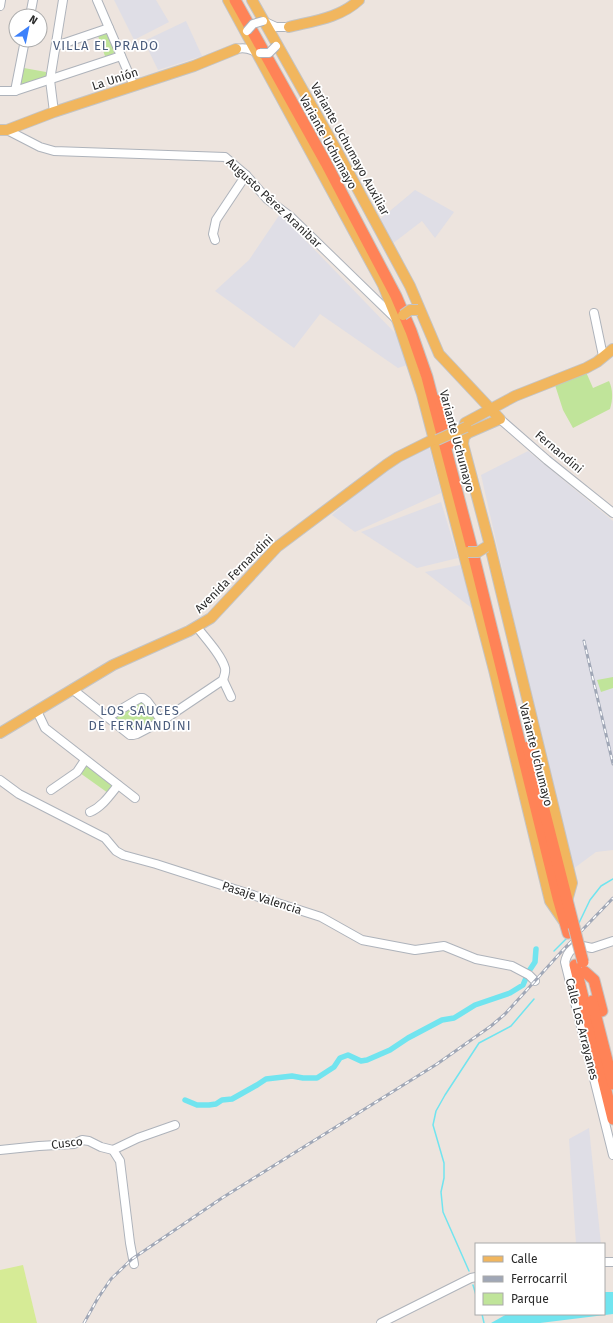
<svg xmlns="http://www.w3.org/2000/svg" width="613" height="1323" font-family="'Fira Sans',sans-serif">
  <rect width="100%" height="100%" fill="#ede4de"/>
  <g fill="#dfdee6">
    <path d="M114,0H156L169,22L134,40Z"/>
    <path d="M186,21L202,56L158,70L144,41Z"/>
    <path d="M415,190L454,212L435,238L422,221L392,244L379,220Z"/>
    <path d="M280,214L396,334L407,365L398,368L320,314L294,348L215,291L249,260Z"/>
    <path d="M429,447L441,493L355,532L332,515L393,463Z"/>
    <path d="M528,451L613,521V850L596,852L573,869L554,796L481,475Z"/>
    <path d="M441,502L458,558L417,568L361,532Z"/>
    <path d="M460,565L473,609L425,572Z"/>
    <path d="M589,1128L601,1244H576L569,1139Z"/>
  </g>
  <g fill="#c0e49a">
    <path d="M108,33L115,52L106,59L98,36Z"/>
    <path d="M24,68L46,72V79L20,88Z"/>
    <path d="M586,372L593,388L609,381C613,389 613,400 610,409L573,428L563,410L555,385Z"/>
    <path d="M613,677V688L601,692L597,680Z"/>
    <path d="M143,701L158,719L134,733L115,719V716Z"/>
    <path d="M86,764L114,785L108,793L80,773Z"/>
  </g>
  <path fill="#d6eb96" d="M23,1265L37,1323H0V1270Z"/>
  <path fill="#71e4ef" d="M604,1292H613V1314L540,1323H491L507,1314H604Z"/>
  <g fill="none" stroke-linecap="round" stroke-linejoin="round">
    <g stroke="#71e4ef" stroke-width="1.5">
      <path d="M578,925L590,900L601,886L613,879"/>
      <path d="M554,951L568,937"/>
      <path d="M469,1271L443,1212L441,1192L444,1178V1163L433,1125L436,1111L445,1095L479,1043L511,1026L534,999"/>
      <path d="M473,1285L476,1295"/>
      <path d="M482,1314L484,1323"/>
    </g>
    <g stroke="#71e4ef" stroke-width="5.5">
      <path d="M529,971L535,962L536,949"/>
      <path d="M185,1100L197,1105H209L216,1104L222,1100L232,1099L257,1085L266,1079L292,1076L303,1078H317L334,1067L340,1058L348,1055L361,1061L367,1060L390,1050L408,1038L442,1020L454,1018L475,1005L510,993L523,985L526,978"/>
    </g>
    <defs>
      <g id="minor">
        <path d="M97,0L134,86"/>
        <path d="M0,6L1,0"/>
        <path d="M30,16L33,0"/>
        <path d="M263,21L276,27H289"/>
        <path d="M56,46L109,28"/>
        <path d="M236,49C245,47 250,49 259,53"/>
        <path d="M0,91H15L121,56"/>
        <path d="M15,91L25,40"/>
        <path d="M54,112L50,80L63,0"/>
        <path d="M7,130L40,147L54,151L225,157L246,175L267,199L291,217L396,319"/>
        <path d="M215,240L213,234L216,220L246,175"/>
        <path d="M594,313L603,356"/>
        <path d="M500,419L547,460L613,513"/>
        <path d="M223,680L231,697"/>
        <path d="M72,689L130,735H133L137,734L162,721L223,680C224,676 226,672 225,668C221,654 205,638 197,627"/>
        <path d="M37,711L45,728L135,798"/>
        <path d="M108,717L140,698H143L147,701L162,721"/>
        <path d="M0,780L19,794L105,838L116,851L123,855L156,864L321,917L362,940L415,950L444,946L476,959L512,966L529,975L535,981"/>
        <path d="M51,790L77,772L85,760"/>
        <path d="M90,812C102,807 110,795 118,785"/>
        <path d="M613,941L592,948L578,945C571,949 567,953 565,962L613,1155"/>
        <path d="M0,1150L39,1146L74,1144L82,1140L89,1141L101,1147L113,1150L138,1138L175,1125"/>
        <path d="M113,1150L120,1161L130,1243L134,1264"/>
        <path d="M604,1262H613"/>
        <path d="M381,1323L471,1278L476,1277"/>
      </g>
      <g id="major">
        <path d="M228,0L383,285L398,322L422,394L494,670L550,901L563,920"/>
        <path d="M252,0L336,149L410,286L439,354L500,419L468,433L464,437L463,444L489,542L572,883L567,901"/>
        <path d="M289,27C313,21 340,18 359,0"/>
        <path d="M0,130H7L54,112L194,66L236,49"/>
        <path d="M465,423L515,396L586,368L597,362L613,349"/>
        <path d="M0,733L113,665L189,631L211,618L277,547L386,465L398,457L434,439"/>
      </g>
      <g id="highway">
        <path d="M235,0L326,163L396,296L411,331L427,377L471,545L558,898L568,933"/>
        <path d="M440,400L452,443"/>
        <path d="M528,747L574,927"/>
        <path d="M575,965L613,1119"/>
        <path d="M585,972L594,980L602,1011"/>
        <path d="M592,1001L613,1084"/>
      </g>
    </defs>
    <use href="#minor" stroke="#aeb3bb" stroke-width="10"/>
    <use href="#major" stroke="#c4c4c4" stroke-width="12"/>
    <use href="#highway" stroke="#c4c4c4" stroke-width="13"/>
    <use href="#minor" stroke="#fff" stroke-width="8"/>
    <use href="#major" stroke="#f1b65e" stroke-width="10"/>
    <use href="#highway" stroke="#ff8357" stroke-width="11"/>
    <defs>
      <g id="rail">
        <path d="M584,641L613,764"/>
        <path d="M84,1323L98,1298L111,1279L132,1259L222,1198L437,1064L491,1026L505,1014L562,951L613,898"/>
      </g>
    </defs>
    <use href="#rail" stroke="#a0a7b6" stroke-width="3"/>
    <use href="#rail" stroke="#fff" stroke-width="1.5" stroke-dasharray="4.5" stroke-linecap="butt"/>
    <defs>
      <g id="minor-bridge">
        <path d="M247,31L253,24L263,21"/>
        <path d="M260,53H269L276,46"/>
      </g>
      <g id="major-bridge">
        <path d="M403,315L410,310H418"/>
        <path d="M437,440L466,427"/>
        <path d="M468,552H478L486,547"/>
      </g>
      <path id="highway-bridge" d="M574,927L583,962"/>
    </defs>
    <use href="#minor-bridge" stroke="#aeb3bb" stroke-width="10" stroke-linecap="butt"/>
    <use href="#major-bridge" stroke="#c4c4c4" stroke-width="12" stroke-linecap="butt"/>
    <use href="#highway-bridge" stroke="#c4c4c4" stroke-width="13" stroke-linecap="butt"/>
    <use href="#minor-bridge" stroke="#fff" stroke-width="8"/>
    <use href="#major-bridge" stroke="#f1b65e" stroke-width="10"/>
    <use href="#highway-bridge" stroke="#ff8357" stroke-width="11"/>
  </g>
  <g text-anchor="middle" stroke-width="3.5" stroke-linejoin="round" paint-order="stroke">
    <g font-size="12" fill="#2b2b2b" stroke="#fff">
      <text transform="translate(115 79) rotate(-18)" y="4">La Unión</text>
      <text transform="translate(328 142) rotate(61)" y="4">Variante Uchumayo</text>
      <text transform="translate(350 149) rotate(61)" y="4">Variante Uchumayo Auxiliar</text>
      <text transform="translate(274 203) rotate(43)" y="4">Augusto Pérez Aranibar</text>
      <text transform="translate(457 441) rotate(75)" y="4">Variante Uchumayo</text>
      <text transform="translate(559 452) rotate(40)" y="4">Fernandini</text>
      <text transform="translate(234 574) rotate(-45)" y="4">Avenida Fernandini</text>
      <text transform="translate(536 755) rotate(76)" y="4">Variante Uchumayo</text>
      <text transform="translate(262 898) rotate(18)" y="4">Pasaje Valencia</text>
      <text transform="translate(582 1029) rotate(76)" y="4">Calle Los Arrayanes</text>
      <text transform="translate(67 1143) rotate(-7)" y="4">Cusco</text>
    </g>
    <g font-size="13" letter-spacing="1" fill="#4b5d7d" stroke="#fff">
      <text x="106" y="50">VILLA EL PRADO</text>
      <text x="140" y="715">LOS SAUCES<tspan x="140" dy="15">DE FERNANDINI</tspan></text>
    </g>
  </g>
  <rect x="475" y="1243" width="130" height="72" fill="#ffffff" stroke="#aaaaaa"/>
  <rect x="483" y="1256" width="20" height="6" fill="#f1b65e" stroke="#aaaaaa"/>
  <text x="511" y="1263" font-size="12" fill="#2b2b2b">Calle</text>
  <rect x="483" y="1276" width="20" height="6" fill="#a0a7b6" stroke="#aaaaaa"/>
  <text x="511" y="1283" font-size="12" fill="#2b2b2b">Ferrocarril</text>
  <rect x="483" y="1293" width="20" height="12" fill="#c0e49a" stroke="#aaaaaa"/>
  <text x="511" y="1303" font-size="12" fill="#2b2b2b">Parque</text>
  <g transform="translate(28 28) rotate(33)"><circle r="19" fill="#ffffff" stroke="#aaaaaa"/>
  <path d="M0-3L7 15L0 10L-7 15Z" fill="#3d81fb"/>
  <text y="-6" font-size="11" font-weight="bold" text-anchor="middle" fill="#2b2b2b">N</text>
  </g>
</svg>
